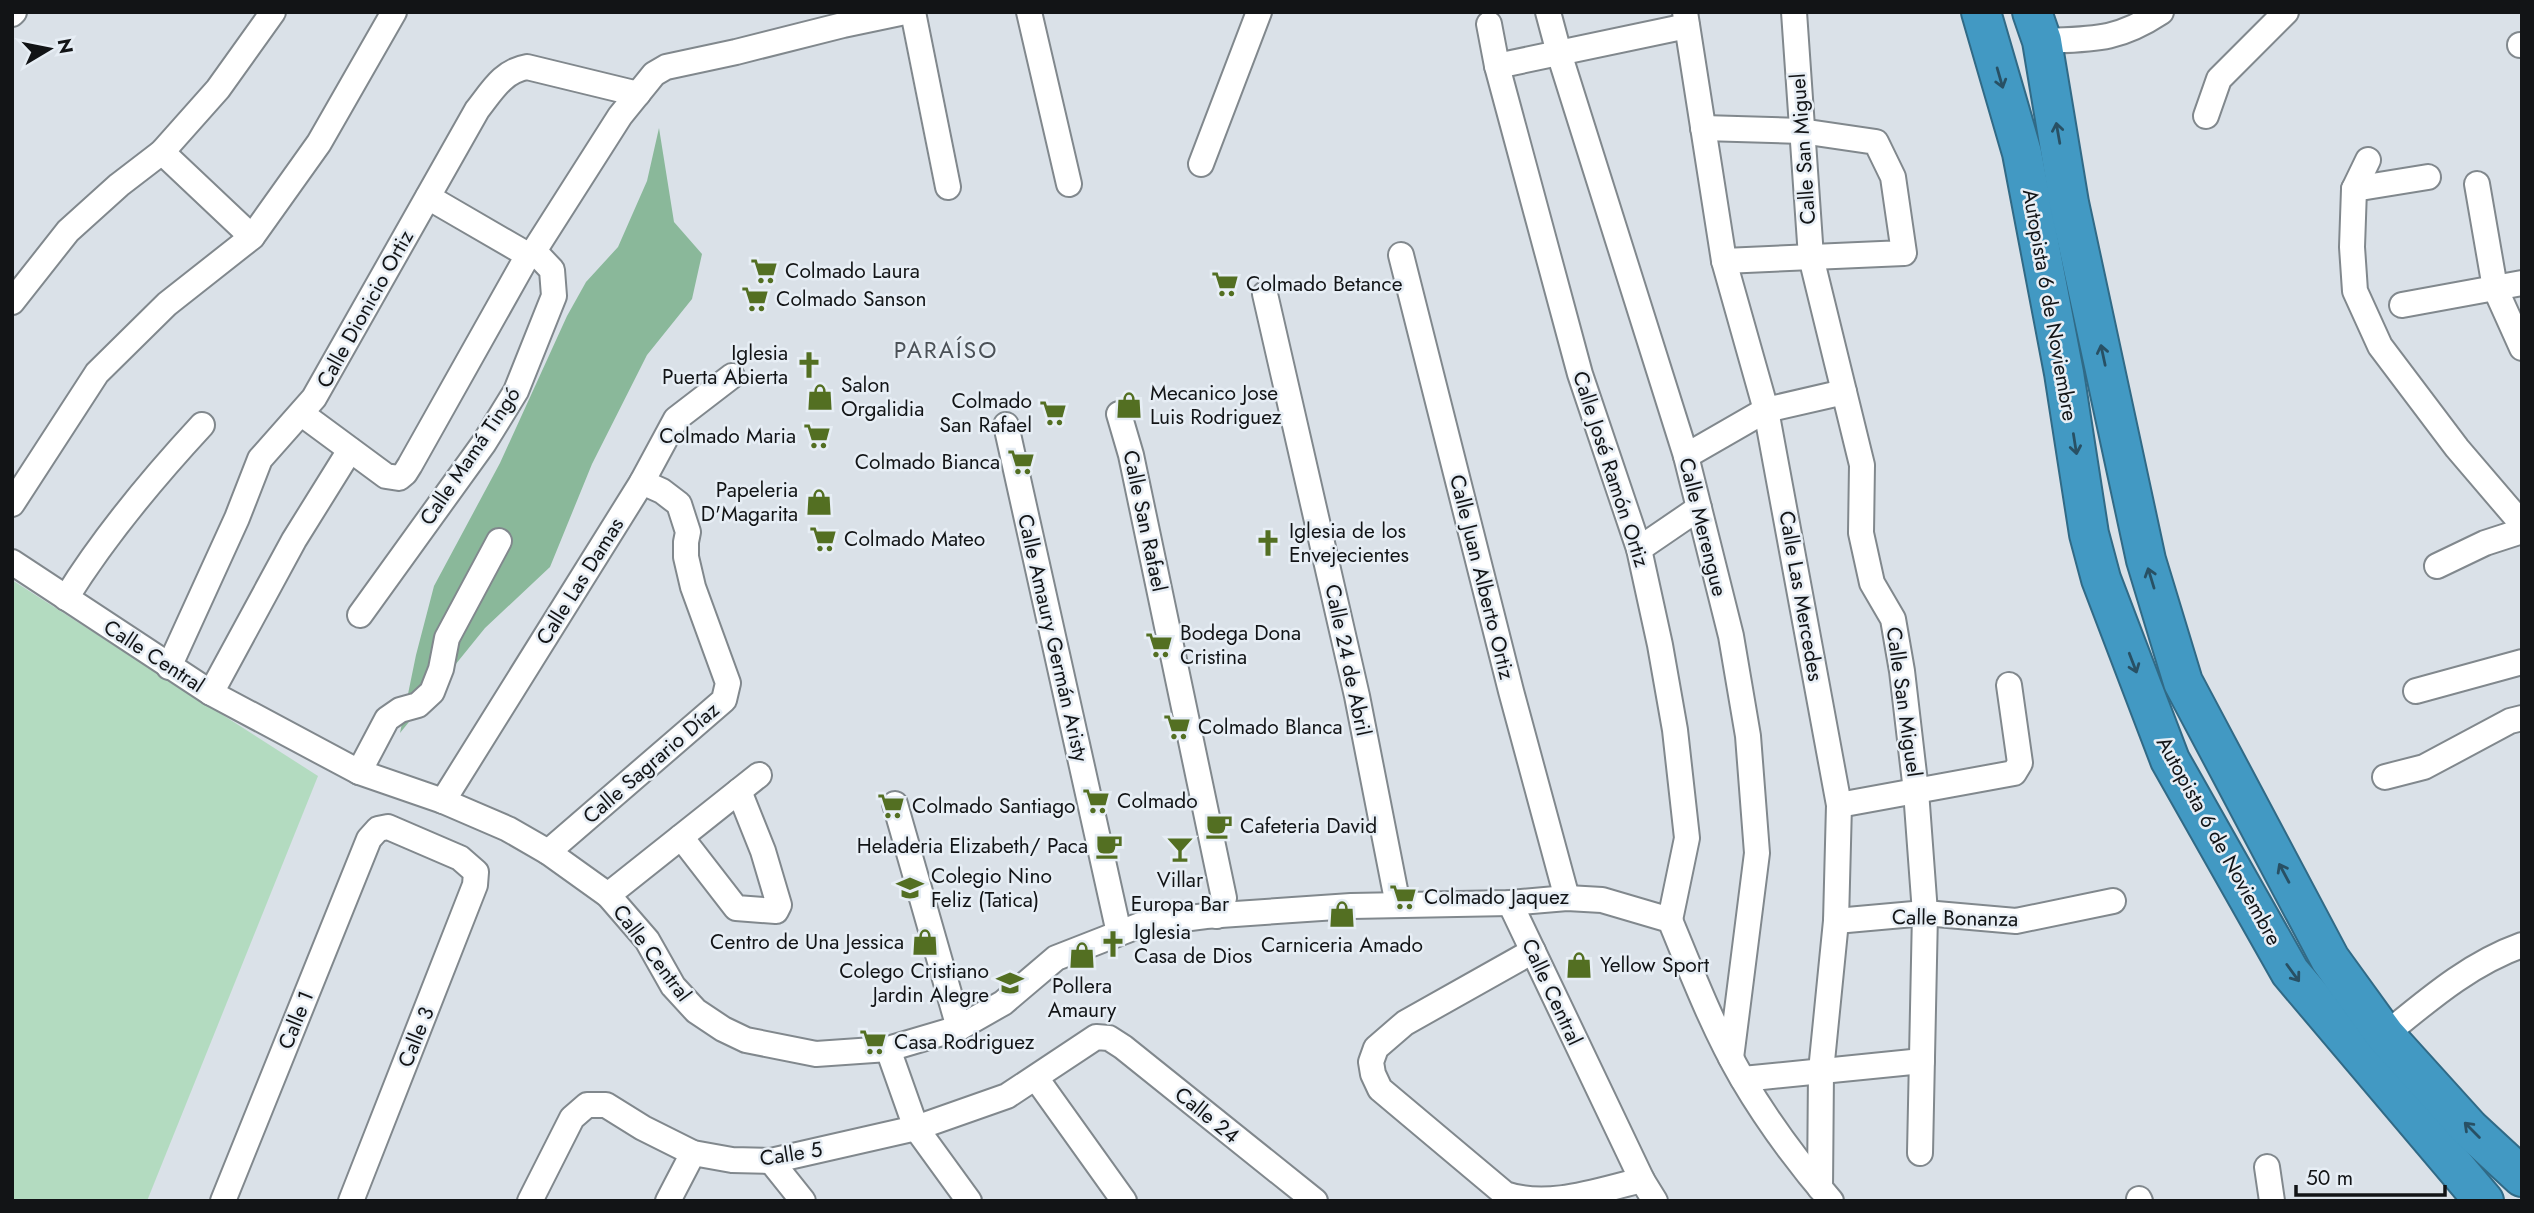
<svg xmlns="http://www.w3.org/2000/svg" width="2534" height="1213" font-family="Jost,sans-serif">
  <rect width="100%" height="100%" fill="#dae1e8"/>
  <path fill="#b3dbc0" d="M12,580L318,776L147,1201H12Z"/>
  <path fill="#8ab89a" d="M659,128L674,222L702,254L692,299L647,355L592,464L550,567L485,628L400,733L416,655L434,586L500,463L567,316L586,282L618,247L647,181Z"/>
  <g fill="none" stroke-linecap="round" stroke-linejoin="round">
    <defs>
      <g id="street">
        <path d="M913,12L948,187"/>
        <path d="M1029,12L1069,184"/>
        <path d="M1548,12L1559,53L1686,456L1731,636L1748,736L1757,853L1731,1058"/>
        <path d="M1685,12L1724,261L1766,410L1839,805L1836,921L1821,1071L1820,1188"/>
        <path d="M1794,12L1811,257L1862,465L1861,533L1872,583L1893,619L1902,671L1916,791L1925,913L1920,1153"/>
        <path d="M12,14L14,12"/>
        <path d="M1489,24L1497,66L1580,374L1639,549L1660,645L1675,730L1687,838L1670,920"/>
        <path d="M2042,41C2093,39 2117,41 2161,12"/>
        <path d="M2520,45H2522"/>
        <path d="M1497,66L1687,26"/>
        <path d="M2206,116L2219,79L2286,12"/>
        <path d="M1703,128L1801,131L1876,142L1893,177L1904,253L1724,261"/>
        <path d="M162,152L252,237"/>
        <path d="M2368,160L2354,189L2352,247L2355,291L2380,346L2457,448L2522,524"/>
        <path d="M1201,164L1259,12"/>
        <path d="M2477,184L2495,288L2522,348"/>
        <path d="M2354,189L2428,177"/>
        <path d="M428,197L528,255"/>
        <path d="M1401,255L1511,691L1567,898"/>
        <path d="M1265,294L1357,696L1398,905"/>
        <path d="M12,302L68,231L119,185L162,152L218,89L273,12"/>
        <path d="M2402,305L2522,283"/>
        <path d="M302,414L386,476L399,478L405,473L410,465L528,255L534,251L620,116L654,74L666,67L736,52L843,25L905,12"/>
        <path d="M1119,414L1131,455L1224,898L1217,916"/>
        <path d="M1006,425L1119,933"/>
        <path d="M1686,456L1766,410L1844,392"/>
        <path d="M12,504L97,373L167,304L252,237L319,143L394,12"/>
        <path d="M1639,549L1699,508"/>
        <path d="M12,562L211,693L359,772L443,801L508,829L548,852L608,895L647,940L673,986L696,1011L723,1029L746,1040L816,1054L888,1049L959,1028L1003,1003L1056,958L1143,924L1206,916L1351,906L1510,903L1567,898L1602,900L1670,920C1692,973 1713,1028 1742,1078C1766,1119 1800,1165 1831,1201"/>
        <path d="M2437,566L2485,543L2522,531"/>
        <path d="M66,598C105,535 152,479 202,425"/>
        <path d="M360,615L484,443L516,391L554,296L552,270L534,251"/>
        <path d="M169,667L237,518L260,459L314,398L477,110C492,91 503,71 527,67L638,94"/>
        <path d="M2416,691L2522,662"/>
        <path d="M211,693L294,540L350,450"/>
        <path d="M359,772L387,719L400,710L418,705L432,692L441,669L447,638L499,541"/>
        <path d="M2385,777L2424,767L2510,721L2522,718"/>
        <path d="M443,801L642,482L676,419L732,376"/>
        <path d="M895,804L959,1028"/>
        <path d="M1839,805L2014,773L2020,763L2009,685"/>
        <path d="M681,837L736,908L776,911L779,905L763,851L739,791"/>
        <path d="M548,852L724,700L728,683L693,587L686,557V542L688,532L679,504L662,491L642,482"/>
        <path d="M608,895L759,775"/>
        <path d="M1510,903L1642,1180L1655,1201"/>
        <path d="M1836,921L1925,913L2016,921L2113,901"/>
        <path d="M1533,951L1405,1023L1376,1048L1371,1062L1373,1074L1380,1089L1505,1194C1549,1209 1599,1190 1642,1180"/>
        <path d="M2385,1035C2428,1000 2469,964 2522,945"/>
        <path d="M888,1049L916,1128L969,1201"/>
        <path d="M1036,1078L1124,1201"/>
        <path d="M1743,1079L1922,1061"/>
        <path d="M771,1161L803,1201"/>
        <path d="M2267,1167L2272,1201"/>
        <path d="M2139,1199L2140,1201"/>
        <path d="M223,1201L369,839L378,829L388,827L460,858L476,872L475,885L351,1201"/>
        <path d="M530,1201L572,1118L587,1105H606L643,1128L693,1153L732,1160L771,1161L916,1128L1007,1096L1096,1037L1109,1038L1123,1047L1315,1201"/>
        <path d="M668,1201L693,1153"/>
      </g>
      <g id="highway">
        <path d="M1981,12L2022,153L2064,373L2089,534L2101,579L2170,760L2290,972L2484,1201"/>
        <path d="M2032,12L2042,41L2069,203L2146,560L2183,682L2330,959L2385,1035L2470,1129L2522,1177"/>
      </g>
    </defs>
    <use href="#street" stroke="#81888d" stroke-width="28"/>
    <use href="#highway" stroke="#316a86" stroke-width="42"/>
    <use href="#street" stroke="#fff" stroke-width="24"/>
    <use href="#highway" stroke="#4299c3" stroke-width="38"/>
  </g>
  <defs><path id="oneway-shaft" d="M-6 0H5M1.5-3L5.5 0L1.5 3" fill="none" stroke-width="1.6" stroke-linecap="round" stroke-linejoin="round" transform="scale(1.75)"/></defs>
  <g stroke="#285064">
    <use href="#oneway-shaft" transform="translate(2000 78) rotate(74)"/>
    <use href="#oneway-shaft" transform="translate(2058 133) rotate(-100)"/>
    <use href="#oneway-shaft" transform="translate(2103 355) rotate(-102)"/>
    <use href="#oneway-shaft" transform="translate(2075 444) rotate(81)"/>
    <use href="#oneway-shaft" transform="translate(2151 578) rotate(-107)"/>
    <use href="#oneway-shaft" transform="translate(2133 663) rotate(69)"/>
    <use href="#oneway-shaft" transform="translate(2284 873) rotate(-118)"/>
    <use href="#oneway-shaft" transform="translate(2293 973) rotate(54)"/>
    <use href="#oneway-shaft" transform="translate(2472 1130) rotate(-135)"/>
  </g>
  <defs>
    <symbol id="supermarket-bare" viewBox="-9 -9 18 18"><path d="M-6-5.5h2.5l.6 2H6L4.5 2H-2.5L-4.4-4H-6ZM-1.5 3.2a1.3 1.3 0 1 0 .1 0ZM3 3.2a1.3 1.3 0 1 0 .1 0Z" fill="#536f22" stroke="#e7eef5" stroke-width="2.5" paint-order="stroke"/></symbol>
    <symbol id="church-bare" viewBox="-9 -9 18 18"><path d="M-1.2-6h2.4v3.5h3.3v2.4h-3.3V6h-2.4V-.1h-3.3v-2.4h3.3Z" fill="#536f22" stroke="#e7eef5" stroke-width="2.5" paint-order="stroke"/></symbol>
    <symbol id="shop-bare" viewBox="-9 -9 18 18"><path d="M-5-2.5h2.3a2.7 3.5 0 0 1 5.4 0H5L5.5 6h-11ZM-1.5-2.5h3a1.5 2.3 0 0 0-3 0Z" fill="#536f22" stroke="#e7eef5" stroke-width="2.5" paint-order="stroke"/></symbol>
    <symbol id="cafe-bare" viewBox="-9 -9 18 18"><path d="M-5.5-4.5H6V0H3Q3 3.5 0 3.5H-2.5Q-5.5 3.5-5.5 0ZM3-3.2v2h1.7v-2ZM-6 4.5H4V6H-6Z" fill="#536f22" stroke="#e7eef5" stroke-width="2.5" paint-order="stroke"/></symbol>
    <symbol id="bar-bare" viewBox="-9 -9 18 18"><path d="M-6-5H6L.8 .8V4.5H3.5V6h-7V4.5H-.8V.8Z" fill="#536f22" stroke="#e7eef5" stroke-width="2.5" paint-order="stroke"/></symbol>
    <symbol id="school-bare" viewBox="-9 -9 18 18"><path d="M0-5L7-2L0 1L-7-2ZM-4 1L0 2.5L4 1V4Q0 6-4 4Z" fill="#536f22" stroke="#e7eef5" stroke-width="2.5" paint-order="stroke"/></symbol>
  </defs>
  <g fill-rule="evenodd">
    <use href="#supermarket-bare" x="745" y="252" width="38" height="38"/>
    <use href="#supermarket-bare" x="1206" y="265" width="38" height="38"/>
    <use href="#supermarket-bare" x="736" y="280" width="38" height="38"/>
    <use href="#church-bare" x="790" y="346" width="38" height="38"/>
    <use href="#shop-bare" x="801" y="378" width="38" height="38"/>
    <use href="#shop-bare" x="1110" y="386" width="38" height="38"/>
    <use href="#supermarket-bare" x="1034" y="394" width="38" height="38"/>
    <use href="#supermarket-bare" x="798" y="417" width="38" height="38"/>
    <use href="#supermarket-bare" x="1002" y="443" width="38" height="38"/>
    <use href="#shop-bare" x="800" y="483" width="38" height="38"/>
    <use href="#supermarket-bare" x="804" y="520" width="38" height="38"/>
    <use href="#church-bare" x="1249" y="524" width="38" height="38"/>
    <use href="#supermarket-bare" x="1140" y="626" width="38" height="38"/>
    <use href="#supermarket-bare" x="1158" y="708" width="38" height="38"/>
    <use href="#supermarket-bare" x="1077" y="782" width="38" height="38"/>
    <use href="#supermarket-bare" x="872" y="787" width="38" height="38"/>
    <use href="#cafe-bare" x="1200" y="807" width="38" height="38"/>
    <use href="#cafe-bare" x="1090" y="827" width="38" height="38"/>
    <use href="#bar-bare" x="1161" y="830" width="38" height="38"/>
    <use href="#school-bare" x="891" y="869" width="38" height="38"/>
    <use href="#supermarket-bare" x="1384" y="878" width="38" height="38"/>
    <use href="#shop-bare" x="1323" y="895" width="38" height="38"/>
    <use href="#shop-bare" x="906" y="923" width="38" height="38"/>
    <use href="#church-bare" x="1094" y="925" width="38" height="38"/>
    <use href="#shop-bare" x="1063" y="936" width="38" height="38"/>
    <use href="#shop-bare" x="1560" y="946" width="38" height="38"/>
    <use href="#school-bare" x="991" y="964" width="38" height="38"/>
    <use href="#supermarket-bare" x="854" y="1023" width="38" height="38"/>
  </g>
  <g text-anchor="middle" stroke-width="5" stroke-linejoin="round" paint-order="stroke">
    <g font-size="21" fill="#121416" stroke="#e7eef5">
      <text transform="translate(1803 149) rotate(-94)" y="7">Calle San Miguel</text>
      <text transform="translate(2050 305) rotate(80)" y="7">Autopista 6 de Noviembre</text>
      <text transform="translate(365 309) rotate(-61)" y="7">Calle Dionicio Ortiz</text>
      <text transform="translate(470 456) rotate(-56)" y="7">Calle Mamá Tingó</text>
      <text transform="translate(1611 469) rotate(72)" y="7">Calle José Ramón Ortiz</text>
      <text transform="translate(1145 521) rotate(78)" y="7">Calle San Rafael</text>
      <text transform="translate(1703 527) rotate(76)" y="7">Calle Merengue</text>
      <text transform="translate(1482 577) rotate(76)" y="7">Calle Juan Alberto Ortiz</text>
      <text transform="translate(580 581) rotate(-58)" y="7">Calle Las Damas</text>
      <text transform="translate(1801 596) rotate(80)" y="7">Calle Las Mercedes</text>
      <text transform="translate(1053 638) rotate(77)" y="7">Calle Amaury Germán Aristy</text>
      <text transform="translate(154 656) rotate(33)" y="7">Calle Central</text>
      <text transform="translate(1348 660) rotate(78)" y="7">Calle 24 de Abril</text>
      <text transform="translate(1904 702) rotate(82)" y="7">Calle San Miguel</text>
      <text transform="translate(651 763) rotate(-41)" y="7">Calle Sagrario Díaz</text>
      <text transform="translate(2219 841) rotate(61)" y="7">Autopista 6 de Noviembre</text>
      <text transform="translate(1955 918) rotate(1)" y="7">Calle Bonanza</text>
      <text transform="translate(652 953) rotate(53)" y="7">Calle Central</text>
      <text transform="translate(1552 992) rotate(65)" y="7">Calle Central</text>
      <text transform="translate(296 1020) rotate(-68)" y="7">Calle 1</text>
      <text transform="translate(416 1037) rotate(-68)" y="7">Calle 3</text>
      <text transform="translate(1207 1115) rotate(39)" y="7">Calle 24</text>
      <text transform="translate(791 1154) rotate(-9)" y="7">Calle 5</text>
    </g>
    <g font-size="21" fill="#121416" stroke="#e7eef5" text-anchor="start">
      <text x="785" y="278">Colmado Laura</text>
      <text x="1246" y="291">Colmado Betance</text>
      <text x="776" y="306">Colmado Sanson</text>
      <text x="788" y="360" text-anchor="end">Iglesia<tspan x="788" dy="24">Puerta Abierta</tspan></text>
      <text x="841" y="392">Salon<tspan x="841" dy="24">Orgalidia</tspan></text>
      <text x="1150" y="400">Mecanico Jose<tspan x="1150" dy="24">Luis Rodriguez</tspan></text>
      <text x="1032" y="408" text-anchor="end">Colmado<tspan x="1032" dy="24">San Rafael</tspan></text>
      <text x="796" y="443" text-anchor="end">Colmado Maria</text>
      <text x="1000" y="469" text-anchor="end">Colmado Bianca</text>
      <text x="798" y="497" text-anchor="end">Papeleria<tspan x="798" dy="24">D'Magarita</tspan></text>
      <text x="1289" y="538">Iglesia de los<tspan x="1289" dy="24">Envejecientes</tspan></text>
      <text x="844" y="546">Colmado Mateo</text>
      <text x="1180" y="640">Bodega Dona<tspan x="1180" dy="24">Cristina</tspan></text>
      <text x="1198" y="734">Colmado Blanca</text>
      <text x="1117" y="808">Colmado</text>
      <text x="912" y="813">Colmado Santiago</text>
      <text x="1240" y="833">Cafeteria David</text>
      <text x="1088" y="853" text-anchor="end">Heladeria Elizabeth/ Paca</text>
      <text x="931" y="883">Colegio Nino<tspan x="931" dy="24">Feliz (Tatica)</tspan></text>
      <text x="1180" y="887" text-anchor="middle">Villar<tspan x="1180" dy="24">Europa Bar</tspan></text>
      <text x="1424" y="904">Colmado Jaquez</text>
      <text x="1134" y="939">Iglesia<tspan x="1134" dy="24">Casa de Dios</tspan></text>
      <text x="904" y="949" text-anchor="end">Centro de Una Jessica</text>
      <text x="1342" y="952" text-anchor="middle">Carniceria Amado</text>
      <text x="1600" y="972">Yellow Sport</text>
      <text x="989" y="978" text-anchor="end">Colego Cristiano<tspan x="989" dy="24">Jardin Alegre</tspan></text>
      <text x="1082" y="993" text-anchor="middle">Pollera<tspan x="1082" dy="24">Amaury</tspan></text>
      <text x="894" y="1049">Casa Rodriguez</text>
    </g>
    <g font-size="23" letter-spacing="2" fill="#4b5157" stroke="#e7eef5">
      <text x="946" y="358">PARAÍSO</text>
    </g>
  </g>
  <rect width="2534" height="1213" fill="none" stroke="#121416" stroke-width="28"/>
  <g transform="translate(49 49) rotate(80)" stroke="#e7eef5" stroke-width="5" paint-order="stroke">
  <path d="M0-5L12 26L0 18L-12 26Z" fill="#121416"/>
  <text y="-10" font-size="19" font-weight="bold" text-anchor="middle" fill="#121416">N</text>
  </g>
  <path d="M2296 1185v10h149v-10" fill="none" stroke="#121416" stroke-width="3.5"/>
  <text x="2306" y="1185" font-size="21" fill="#121416" stroke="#e7eef5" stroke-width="5" paint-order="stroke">50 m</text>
</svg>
